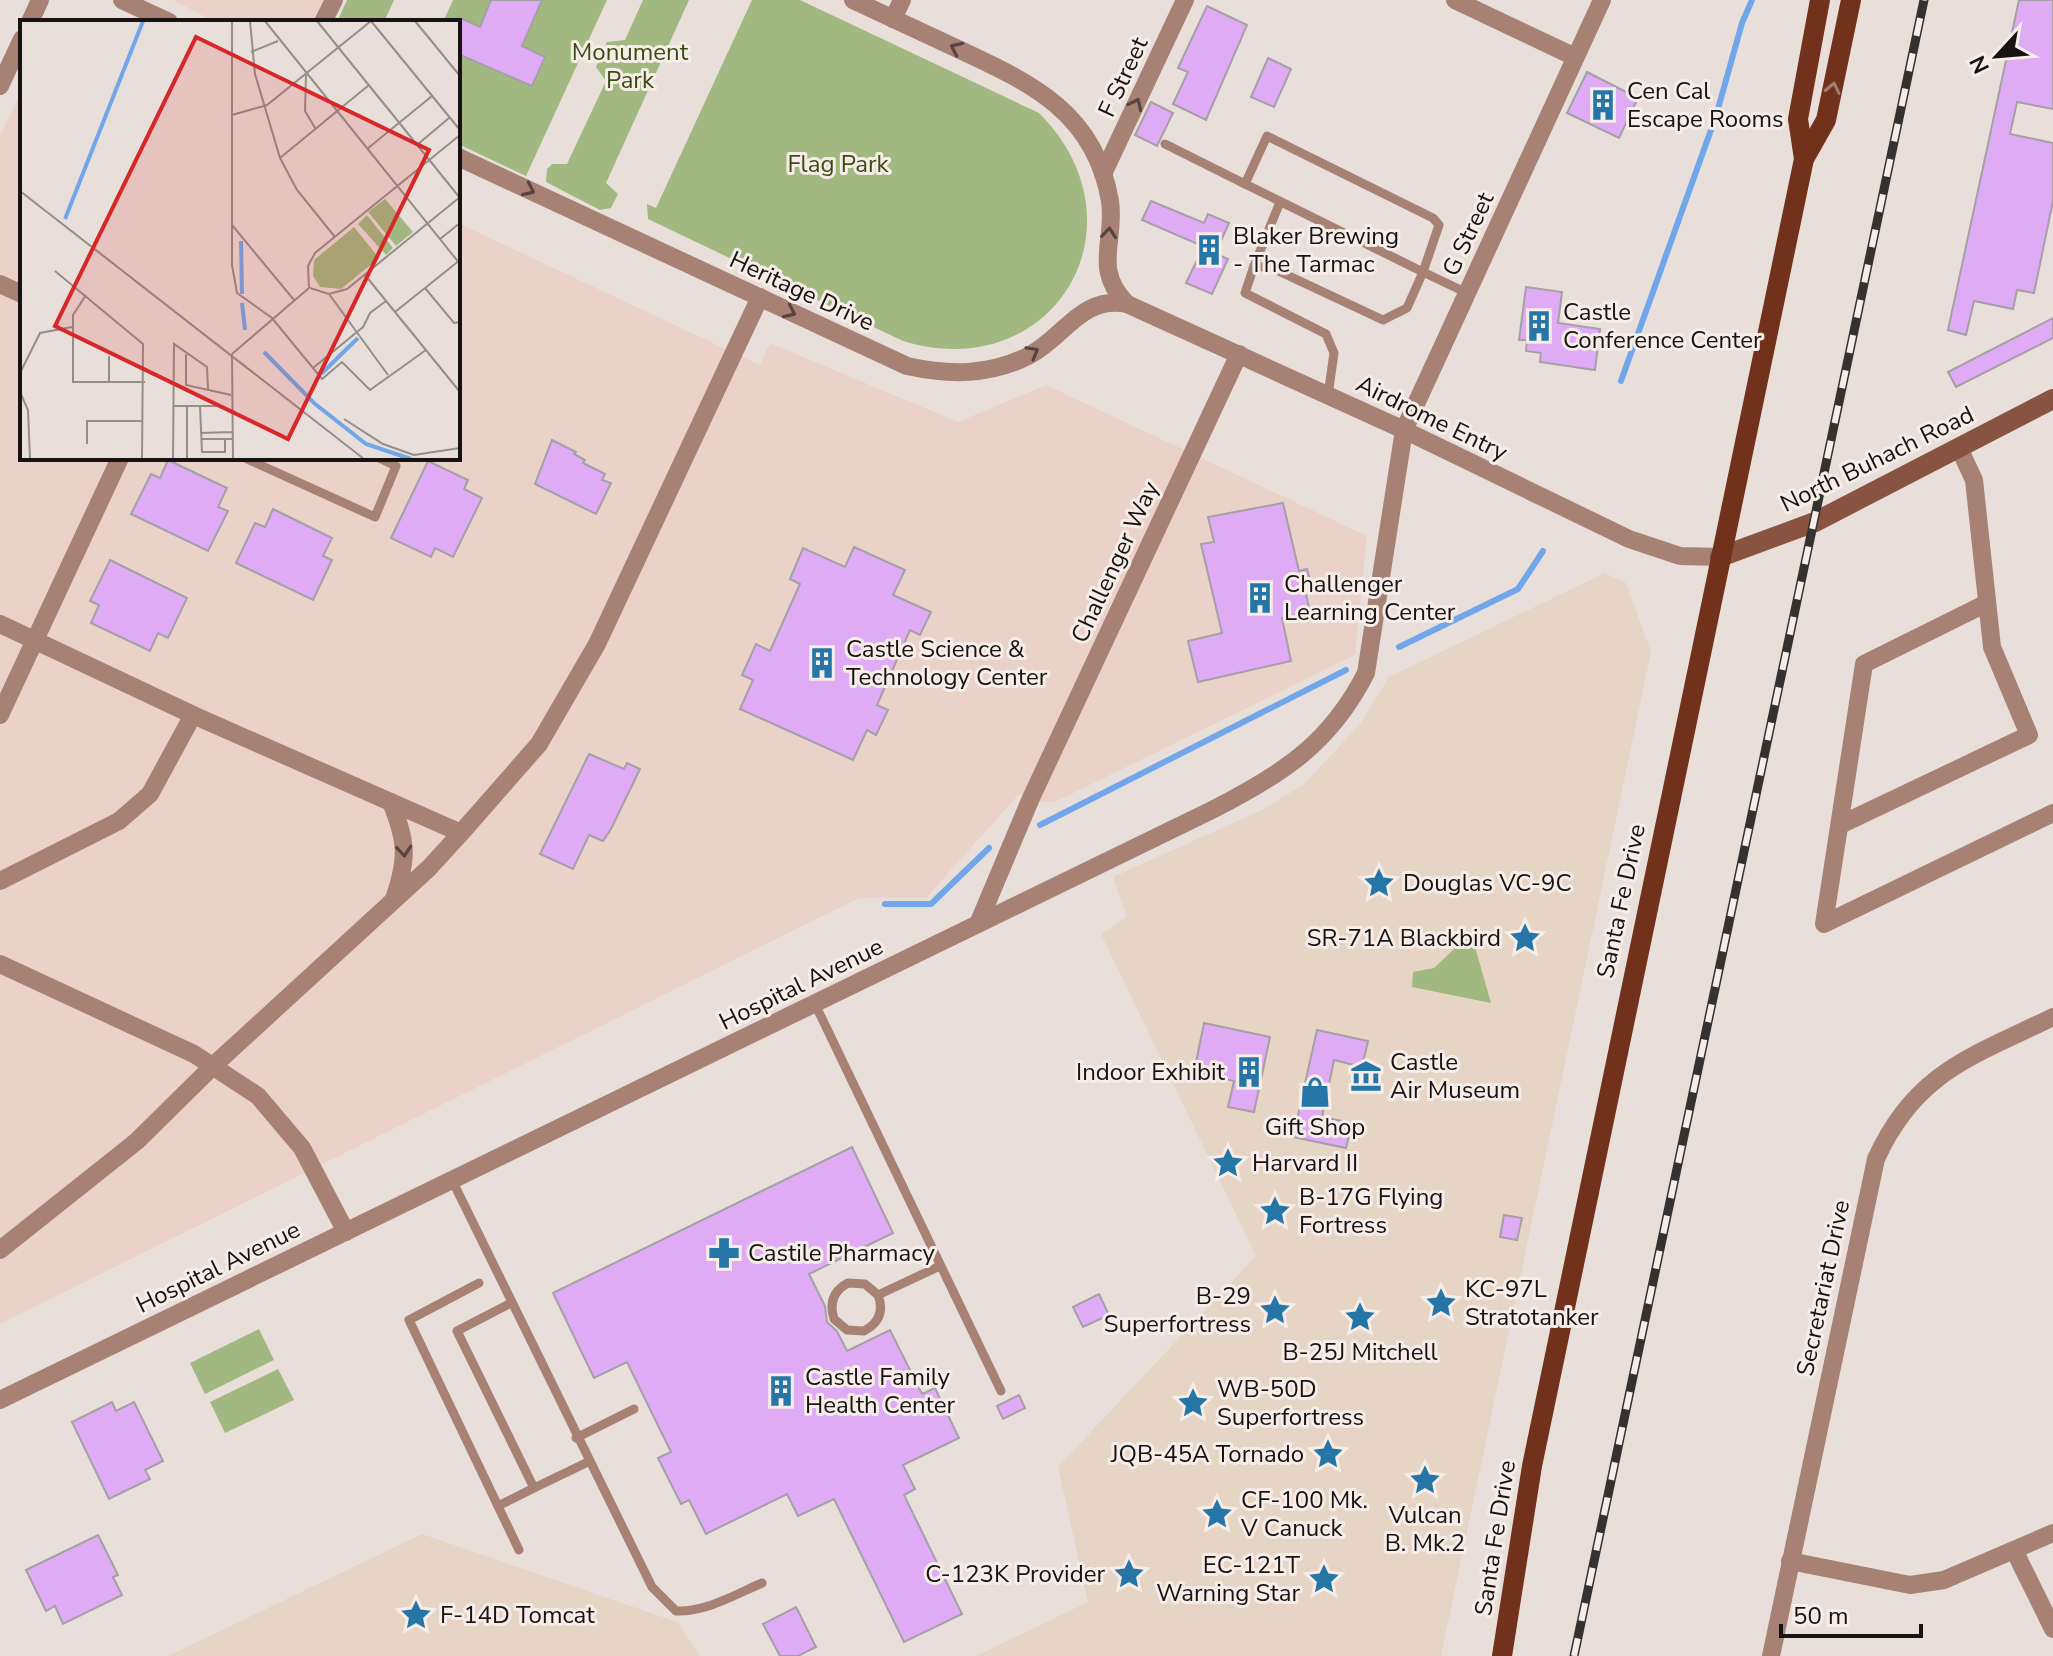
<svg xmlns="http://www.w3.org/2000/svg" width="2053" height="1656" font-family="'Nunito Sans',sans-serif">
  <rect width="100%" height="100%" fill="#e9dfda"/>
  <g fill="#ead2c8">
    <path d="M173,0H325L314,22H215Z"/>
    <path d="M22,90V458H458V223L760,365L770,343L958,422L1046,385L1367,536L1355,655L1055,802H1041L1020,793L926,898H859L0,1324V136Z"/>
  </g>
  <g fill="#e6d4c4">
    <path d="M1605,573L1626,583L1651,652L1441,1656H976L1088,1602L1058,1467L1256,1256L1101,934L1127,917L1113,877L1262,810L1303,785L1360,724L1389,677Z"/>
    <path d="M422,1534L677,1622L700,1656H168Z"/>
  </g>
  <g fill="#a1b980">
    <path d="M347,0H394L384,22H337Z"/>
    <path d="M453,0H607L526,176L458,144V22H443Z"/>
    <path d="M643,0H689L606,183L618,194L611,208L600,210L546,182L547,169L552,164H567L606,81L596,67L607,42L625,40Z"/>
    <path d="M752,0H800L1039,113C1150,224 1054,387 903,341L648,219L647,204L656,208Z"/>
    <path d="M1471,933L1491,1003L1412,987L1413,972L1434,968Z"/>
    <path d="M259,1329L274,1360L205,1394L190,1363Z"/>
    <path d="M278,1369L294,1400L225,1433L210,1402Z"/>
  </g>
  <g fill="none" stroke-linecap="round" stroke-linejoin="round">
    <g stroke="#71a7ea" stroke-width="6">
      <path d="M1621,381L1716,116L1742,23L1752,0"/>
      <path d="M1399,647L1518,589L1543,551"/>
      <path d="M1040,825L1346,670"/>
      <path d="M885,904H931L989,848"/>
    </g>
  </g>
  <g fill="#deabf4" stroke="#a5a0a8" stroke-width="2">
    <path d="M491,0H542L522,46L545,57L532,86L458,54V17L480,27Z"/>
    <path d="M2019,0H2053V109L2017,102L2010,134L2053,143V201L2034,293L2017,290L2013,309L1974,301L1966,335L1948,330Z"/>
    <path d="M1207,6L1247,25L1206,120L1173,104L1188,72L1178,68Z"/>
    <path d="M1268,58L1291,69L1274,107L1251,97Z"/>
    <path d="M1587,72L1638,98L1619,138L1567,113Z"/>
    <path d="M1151,102L1173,113L1157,146L1135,135Z"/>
    <path d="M1151,201L1204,223L1208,214L1229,223L1216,252L1142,220Z"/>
    <path d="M1203,248L1228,259L1212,294L1186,283Z"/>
    <path d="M1526,287L1562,292L1558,323L1600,329L1595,370L1540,362L1541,353L1526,351L1527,340H1519Z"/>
    <path d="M2053,318V338L1956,387L1948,372Z"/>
    <path d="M552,440L576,452L574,454L585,460L583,463L605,474L602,480L611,483L596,514L535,484Z"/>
    <path d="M168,460L227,488L218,507L228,511L208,551L131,514L151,474L160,478Z"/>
    <path d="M428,461L468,480L464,489L482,498L453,557L435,548L431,557L391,538Z"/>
    <path d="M1283,503L1299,571L1307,569L1311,584L1304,585L1310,612L1282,618L1291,661L1198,682L1188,641L1222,633L1201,544L1214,542L1208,517Z"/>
    <path d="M273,509L332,538L323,556L332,560L313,600L236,563L255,523L265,527Z"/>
    <path d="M854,547L905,570L893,595L931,612L920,635L910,630L877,705L888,710L876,735L867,730L853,760L740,709L753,680L742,675L756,644L770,651L800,584L790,579L803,548L845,567Z"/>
    <path d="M110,560L187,598L168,638L158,633L150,651L91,623L99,605L90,601Z"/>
    <path d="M589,754L624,769L627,763L640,769L611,829L603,841L589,835L573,869L540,854Z"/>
    <path d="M1204,1023L1270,1037L1254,1112L1228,1107L1234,1081L1194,1072Z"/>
    <path d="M1317,1030L1368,1041L1362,1067L1334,1060L1322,1117L1352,1123L1346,1148L1293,1137Z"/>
    <path d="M852,1147L893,1233L809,1274L825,1306L827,1322L837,1331L847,1351L890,1330L922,1394L935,1388L959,1438L903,1465L915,1489L904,1495L962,1614L904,1642L834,1499L798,1516L787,1494L706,1534L689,1500L681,1504L658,1458L671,1452L627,1362L594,1378L553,1293Z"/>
    <path d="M1504,1215L1522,1218L1517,1240L1500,1237Z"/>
    <path d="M1099,1294L1109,1315L1083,1327L1073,1307Z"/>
    <path d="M1019,1395L1025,1408L1003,1419L997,1406Z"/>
    <path d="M112,1402L116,1411L134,1402L163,1461L145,1470L150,1479L109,1499L72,1422Z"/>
    <path d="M98,1535L118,1575L113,1577L122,1595L63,1624L55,1606L46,1611L26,1570Z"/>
    <path d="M796,1607L816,1647L798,1656H780L763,1624Z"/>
  </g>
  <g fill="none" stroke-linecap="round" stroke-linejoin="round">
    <g stroke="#a88175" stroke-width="9">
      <path d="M1165,144L1245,184L1267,136L1433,218L1439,225L1423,272L1467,293"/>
      <path d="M1245,184L1423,272L1407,308L1383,320L1272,268L1254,266L1245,293L1326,334L1334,353L1328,395"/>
      <path d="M1254,266L1280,202"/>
      <path d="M245,458L375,517L396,466L379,458"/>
      <path d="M815,1004L1001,1391"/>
      <path d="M452,1180L652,1587L676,1611C706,1612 734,1595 762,1583"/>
      <path d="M479,1283L409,1320L519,1550"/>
      <path d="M878,1295C884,1311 879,1323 864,1331L847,1330L834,1319C829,1303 833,1291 848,1283L865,1284L878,1295L940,1266"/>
      <path d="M511,1303L457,1331L534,1488L588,1462"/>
      <path d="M576,1438L634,1409"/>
      <path d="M498,1506L534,1488"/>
    </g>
    <g stroke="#a88175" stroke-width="18">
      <path d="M122,0L169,22"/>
      <path d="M853,0C888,16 923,33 958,49C1031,83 1095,112 1110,201C1116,242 1092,268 1127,304"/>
      <path d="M1455,0L1575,57"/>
      <path d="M893,19L902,0"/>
      <path d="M30,22L40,0"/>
      <path d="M323,22L334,0"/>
      <path d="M0,86L22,39"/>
      <path d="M458,157L907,366C948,375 989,376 1028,356C1064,338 1081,295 1127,304L1404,430L1629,539L1680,556L1720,557"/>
      <path d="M1103,174L1185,0"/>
      <path d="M0,284L22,294"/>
      <path d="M1987,603L1864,664L1824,924L2053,813"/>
      <path d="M0,624L193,715L461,833L539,744L597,644L760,297"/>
      <path d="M0,715L120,458"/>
      <path d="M391,802C407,842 408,858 394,899"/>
      <path d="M1840,825L2029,735L1992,647L1974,480L1959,448"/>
      <path d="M0,881L119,821L150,794L193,715"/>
      <path d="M978,924L1031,798L1239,354"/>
      <path d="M0,964L194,1054L258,1096L302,1148L346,1232"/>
      <path d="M0,1250L137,1141L213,1066L429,868L461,833"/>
      <path d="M0,1400L1212,810C1281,775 1330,744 1366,673L1404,430L1602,0"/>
      <path d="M2015,1552L2053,1629"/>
      <path d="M1790,1561L1910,1585L1944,1580L2053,1533"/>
      <path d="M1771,1656L1876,1159C1915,1072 1973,1056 2053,1017"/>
    </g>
    <path stroke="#895341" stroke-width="20" d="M1720,557L1815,522L2053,399"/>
    <g stroke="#71311a" stroke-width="20">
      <path d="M1804,159L1798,119L1820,0"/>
      <path d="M1502,1656L1532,1466L1804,159L1826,120L1851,0"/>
    </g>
    <defs>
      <path id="rail" d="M1574,1656L1924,0"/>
    </defs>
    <use href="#rail" stroke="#353130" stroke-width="9"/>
    <use href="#rail" stroke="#f6ece8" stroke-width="6" stroke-dasharray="18" stroke-linecap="butt"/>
  </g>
  <defs><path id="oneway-chevron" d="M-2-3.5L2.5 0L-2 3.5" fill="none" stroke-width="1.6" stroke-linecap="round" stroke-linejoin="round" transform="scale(2)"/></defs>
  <g stroke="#58443f">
    <use href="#oneway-chevron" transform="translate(956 48) rotate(-155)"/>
    <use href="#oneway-chevron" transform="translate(1136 104) rotate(-65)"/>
    <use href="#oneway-chevron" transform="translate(529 190) rotate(25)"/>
    <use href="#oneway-chevron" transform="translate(1109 233) rotate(-85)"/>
    <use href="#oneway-chevron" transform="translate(790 312) rotate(25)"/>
    <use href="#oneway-chevron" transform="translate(1033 352) rotate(-30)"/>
    <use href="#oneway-chevron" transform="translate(404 851) rotate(85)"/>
  </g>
  <use stroke="#a67c6c" href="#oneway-chevron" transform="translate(1833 88) rotate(-78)"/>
  <defs>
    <symbol id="building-bare" viewBox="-9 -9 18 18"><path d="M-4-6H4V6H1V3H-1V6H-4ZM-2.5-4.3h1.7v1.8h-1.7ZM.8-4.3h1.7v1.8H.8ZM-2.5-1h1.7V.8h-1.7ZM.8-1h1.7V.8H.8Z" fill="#2576a7" stroke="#f6ece8" stroke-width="2.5" paint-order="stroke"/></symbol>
    <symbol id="sight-bare" viewBox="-9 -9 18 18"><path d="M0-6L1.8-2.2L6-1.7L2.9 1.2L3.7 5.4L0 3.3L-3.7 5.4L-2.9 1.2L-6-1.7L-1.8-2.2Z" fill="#2576a7" stroke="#f6ece8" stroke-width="2.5" paint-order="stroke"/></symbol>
    <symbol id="museum-bare" viewBox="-9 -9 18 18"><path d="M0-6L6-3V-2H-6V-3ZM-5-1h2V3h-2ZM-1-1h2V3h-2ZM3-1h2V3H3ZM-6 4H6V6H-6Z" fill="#2576a7" stroke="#f6ece8" stroke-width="2.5" paint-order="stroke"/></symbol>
    <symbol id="shop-bare" viewBox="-9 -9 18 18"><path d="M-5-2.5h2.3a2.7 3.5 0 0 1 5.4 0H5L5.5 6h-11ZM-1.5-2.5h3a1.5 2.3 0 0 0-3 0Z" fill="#2576a7" stroke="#f6ece8" stroke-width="2.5" paint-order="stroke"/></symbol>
    <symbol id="pharmacy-bare" viewBox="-9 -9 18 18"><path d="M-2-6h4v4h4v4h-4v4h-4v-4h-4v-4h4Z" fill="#2576a7" stroke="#f6ece8" stroke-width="2.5" paint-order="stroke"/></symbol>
  </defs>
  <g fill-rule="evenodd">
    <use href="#building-bare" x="1581" y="83" width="44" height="44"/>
    <use href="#building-bare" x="1187" y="228" width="44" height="44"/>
    <use href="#building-bare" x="1517" y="304" width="44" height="44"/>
    <use href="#building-bare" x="1238" y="576" width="44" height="44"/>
    <use href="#building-bare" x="800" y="641" width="44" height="44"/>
    <use href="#sight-bare" x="1357" y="861" width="44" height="44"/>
    <use href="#sight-bare" x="1503" y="916" width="44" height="44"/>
    <use href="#building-bare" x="1227" y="1050" width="44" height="44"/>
    <use href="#museum-bare" x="1344" y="1054" width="44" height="44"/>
    <use href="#shop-bare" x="1293" y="1070" width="44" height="44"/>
    <use href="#sight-bare" x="1206" y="1141" width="44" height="44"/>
    <use href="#sight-bare" x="1253" y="1189" width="44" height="44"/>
    <use href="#pharmacy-bare" x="702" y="1231" width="44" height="44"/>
    <use href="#sight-bare" x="1419" y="1281" width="44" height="44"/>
    <use href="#sight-bare" x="1253" y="1288" width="44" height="44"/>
    <use href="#sight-bare" x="1338" y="1295" width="44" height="44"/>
    <use href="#building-bare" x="759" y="1369" width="44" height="44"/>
    <use href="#sight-bare" x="1171" y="1381" width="44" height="44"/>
    <use href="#sight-bare" x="1306" y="1432" width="44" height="44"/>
    <use href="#sight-bare" x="1403" y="1458" width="44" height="44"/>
    <use href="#sight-bare" x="1195" y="1492" width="44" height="44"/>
    <use href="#sight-bare" x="1107" y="1552" width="44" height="44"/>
    <use href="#sight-bare" x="1302" y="1557" width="44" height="44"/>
    <use href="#sight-bare" x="394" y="1593" width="44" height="44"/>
  </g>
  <g text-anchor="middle" stroke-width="6" stroke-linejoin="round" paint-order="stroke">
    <g font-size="24" fill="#394d12" stroke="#f6ece8">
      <text x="630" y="60">Monument<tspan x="630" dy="28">Park</tspan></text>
      <text x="838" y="172">Flag Park</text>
    </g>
    <g font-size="24" fill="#161312" stroke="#f6ece8">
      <text transform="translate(1123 77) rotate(-65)" y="8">F Street</text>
      <text transform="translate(1468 234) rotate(-65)" y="8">G Street</text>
      <text transform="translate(802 291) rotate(25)" y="8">Heritage Drive</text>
      <text transform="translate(1432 418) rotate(26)" y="8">Airdrome Entry</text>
      <text transform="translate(1877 459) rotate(-26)" y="8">North Buhach Road</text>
      <text transform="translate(1115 562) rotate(-65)" y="8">Challenger Way</text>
      <text transform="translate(1621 901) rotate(-78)" y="8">Santa Fe Drive</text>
      <text transform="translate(801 984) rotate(-26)" y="8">Hospital Avenue</text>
      <text transform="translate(218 1267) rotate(-26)" y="8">Hospital Avenue</text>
      <text transform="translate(1823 1288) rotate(-78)" y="8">Secretariat Drive</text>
      <text transform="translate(1495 1538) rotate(-81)" y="8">Santa Fe Drive</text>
    </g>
    <g font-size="24" fill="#161312" stroke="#f6ece8" text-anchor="start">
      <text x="1627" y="99">Cen Cal<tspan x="1627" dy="28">Escape Rooms</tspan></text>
      <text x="1233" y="244">Blaker Brewing<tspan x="1233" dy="28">- The Tarmac</tspan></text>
      <text x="1563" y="320">Castle<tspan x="1563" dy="28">Conference Center</tspan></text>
      <text x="1284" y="592">Challenger<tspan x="1284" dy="28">Learning Center</tspan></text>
      <text x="846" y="657">Castle Science &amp;<tspan x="846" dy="28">Technology Center</tspan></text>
      <text x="1403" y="891">Douglas VC-9C</text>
      <text x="1501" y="946" text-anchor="end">SR-71A Blackbird</text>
      <text x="1390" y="1070">Castle<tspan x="1390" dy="28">Air Museum</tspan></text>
      <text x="1225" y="1080" text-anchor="end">Indoor Exhibit</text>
      <text x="1315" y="1135" text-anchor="middle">Gift Shop</text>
      <text x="1252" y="1171">Harvard II</text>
      <text x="1299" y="1205">B-17G Flying<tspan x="1299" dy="28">Fortress</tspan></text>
      <text x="748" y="1261">Castile Pharmacy</text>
      <text x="1465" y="1297">KC-97L<tspan x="1465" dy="28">Stratotanker</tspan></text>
      <text x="1251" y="1304" text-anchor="end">B-29<tspan x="1251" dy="28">Superfortress</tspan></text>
      <text x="1360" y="1360" text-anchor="middle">B-25J Mitchell</text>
      <text x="805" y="1385">Castle Family<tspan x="805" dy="28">Health Center</tspan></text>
      <text x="1217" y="1397">WB-50D<tspan x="1217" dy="28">Superfortress</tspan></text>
      <text x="1304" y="1462" text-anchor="end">JQB-45A Tornado</text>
      <text x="1241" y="1508">CF-100 Mk.<tspan x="1241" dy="28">V Canuck</tspan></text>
      <text x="1425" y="1523" text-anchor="middle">Vulcan<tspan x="1425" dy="28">B. Mk.2</tspan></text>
      <text x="1300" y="1573" text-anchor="end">EC-121T<tspan x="1300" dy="28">Warning Star</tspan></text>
      <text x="1105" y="1582" text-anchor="end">C-123K Provider</text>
      <text x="440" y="1623">F-14D Tomcat</text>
    </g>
  </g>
  <g transform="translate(20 20)">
    <rect width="440" height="440" fill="#e9dfda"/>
    <path d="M365,179L393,212L376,226L348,192ZM347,195L373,228L366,235L338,204ZM334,207L359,238L321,269L300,267L293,256L294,240Z" fill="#a1b980"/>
    <path fill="none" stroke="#71a7ea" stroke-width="4" d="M45,199L123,1M221,221L222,274M222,283L225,310M244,332L294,383L346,424L391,439M301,354L338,318"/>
    <path fill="none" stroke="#958d8a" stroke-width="2" d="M212,1V245L217,273L252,298L302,359L322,342L350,370L406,330M230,1L235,54L260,138M245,1L440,244M297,1L440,178M351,1L440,110M395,1L440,56M231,32L258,21M286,55L285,91L295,108M212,95L247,85L351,1M397,125L429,98M347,129L412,76M0,171L344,439M212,205L274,280M315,217L277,170L260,138L349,65M420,219L440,203M35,251L123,324L122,439M345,255L440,372M289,268L288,246L295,233L440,115M290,268L309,274L327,269L440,177M405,268L434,303L440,302M309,274L368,355M66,275L53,295V362H125M375,292L440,240M166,334V365L211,375M212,334L289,268M212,334L213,439M293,348L343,307L350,293L366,281M0,353L20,313L52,307M89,362V336M0,372L8,390L10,439M153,386H198M167,386V439M180,386L182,432H205V419M324,399L363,424L394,435L440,428M181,413L212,412M181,419H212M67,424V401H122M153,439L154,324L187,347L188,369"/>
    <path fill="#d62828" fill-opacity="0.15" stroke="#d62828" stroke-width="4" d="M176,17L409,130L268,419L35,306Z"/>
    <rect width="440" height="440" fill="none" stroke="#161312" stroke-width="4"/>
  </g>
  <g transform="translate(1997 56) rotate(244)" stroke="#f6ece8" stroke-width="6" paint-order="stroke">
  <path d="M0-6L14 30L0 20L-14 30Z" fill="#161312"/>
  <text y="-12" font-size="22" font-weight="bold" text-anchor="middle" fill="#161312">N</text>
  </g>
  <path d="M1781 1624v12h140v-12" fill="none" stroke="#161312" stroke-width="4"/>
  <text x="1793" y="1624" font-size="24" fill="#161312" stroke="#f6ece8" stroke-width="6" paint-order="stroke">50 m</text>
</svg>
